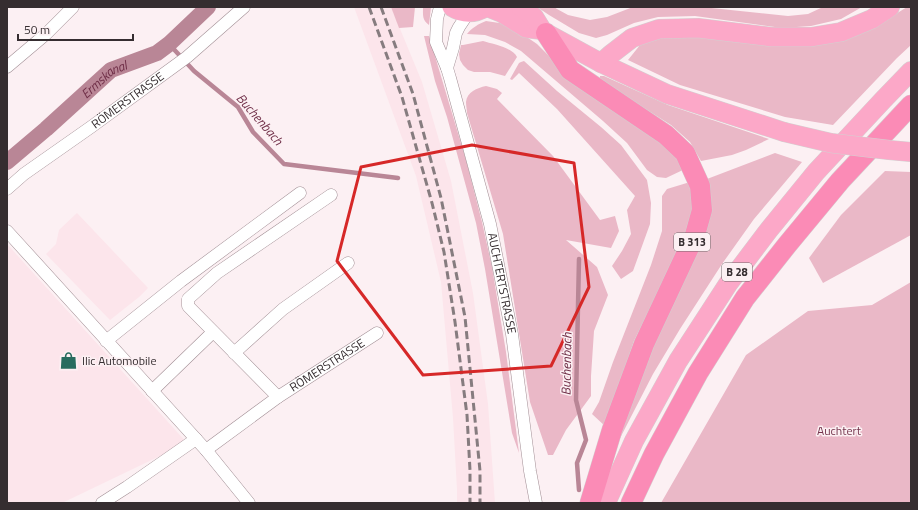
<svg xmlns="http://www.w3.org/2000/svg" width="918" height="510" font-family="'Titillium Web',sans-serif">
  <rect width="100%" height="100%" fill="#fcf0f3"/>
  <g fill="#fce5eb">
    <path d="M354,7H391L422,82L451,181L473,293L488,404L495,503H457V490L453,418L441,282L416,176Z"/>
    <path d="M77,213L148,288L139,297L110,320L46,254L56,244L59,230Z"/>
    <path d="M7,244L187,443L62,503H7Z"/>
  </g>
  <g fill="#eab8c7">
    <path d="M391,7H415L413,27L399,28Z"/>
    <path d="M423,7H431L429,25C422,20 423,15 423,7Z"/>
    <path d="M537,7H554L557,9L568,15L590,20L607,17L633,7H702L788,16L808,14L823,7H862L841,19L811,26L782,28L695,16L658,17L634,23L607,35L596,38L579,33L549,15Z"/>
    <path d="M907,7H911V45L897,58L833,125L785,117L680,85L628,60L640,45L661,38L870,30Z"/>
    <path d="M486,21L506,24L515,29L537,44L561,68L660,137L685,169L666,178L657,177L647,170L627,143L603,121L521,51L505,42L485,35L467,34C472,28 478,24 486,21Z"/>
    <path d="M424,36H429L466,160L482,222L492,267L506,352L519,453L512,433L485,269L476,223L447,117L435,81Z"/>
    <path d="M483,41C492,44 512,47 517,57L505,76L490,72H474L468,70L463,65L460,60L459,54L461,45H463Z"/>
    <path d="M524,61L557,91L601,127L621,145L647,180L651,203L650,224L633,271L621,279L612,266L622,251L631,234L627,210L635,196L557,109L519,73L512,80L510,79L519,63L521,62Z"/>
    <path d="M600,76H604L668,105L769,139L746,150L732,155L701,161L690,142L671,125L604,83L600,79Z"/>
    <path d="M486,86L497,89L502,93L497,99L553,156L600,220L615,216L619,231L611,248L566,240L597,267L608,295L594,331L591,376V396L566,430L553,455H548L530,402L503,234L467,113C467,110 466,106 466,102C467,92 477,88 486,86Z"/>
    <path d="M775,153L802,162L754,219L722,264L680,329L653,374L617,444L707,179Z"/>
    <path d="M885,171L911,172V235L823,283L809,258L841,215Z"/>
    <path d="M690,182L692,196V213L688,230L634,341L605,426L592,414L599,402L613,362L651,265L662,231V196L667,189Z"/>
    <path d="M911,282V503H661L746,355L808,311L872,305Z"/>
  </g>
  <g fill="none" stroke-linecap="round" stroke-linejoin="round">
    <g stroke="#b98696" stroke-width="4.5">
      <path d="M169,44L194,71L238,107L253,132L284,164L398,178"/>
      <path d="M579,259L576,400L586,440L577,463L579,490"/>
    </g>
    <path stroke="#b98696" stroke-width="16" id="s1" d="M7,162L46,129L111,70L157,53L169,44L208,7"/>
    <defs>
      <g id="minor">
        <path id="s2" d="M440,7L437,19L436,42L447,68L450,78L490,224L512,334L530,471L536,503"/>
        <path d="M7,67L46,34L73,7"/>
        <path d="M447,68L453,48L456,33L459,27L469,12"/>
        <path id="s3" d="M7,189L24,174L91,127L187,57L244,7"/>
        <path d="M7,231L206,450L249,503"/>
        <path d="M106,341L181,281L300,193"/>
        <path d="M234,353L283,309L348,263"/>
        <path d="M152,391L213,332"/>
        <path d="M278,397L188,306V299L217,273L331,195"/>
        <path id="s4" d="M206,450L278,397L377,333"/>
        <path d="M102,503L127,487L196,439"/>
      </g>
      <g id="primary">
        <path d="M452,7C463,14 475,14 486,7"/>
        <path d="M487,7L502,13L526,28L542,30"/>
        <path d="M521,7L534,17L542,30L546,33L601,63L667,94L784,132"/>
        <path d="M601,63L610,55L632,38L659,29L698,28L772,37H811L841,32L872,19L890,7"/>
        <path d="M606,503L634,441L678,361L728,284L768,231L816,172L883,100L911,71"/>
      </g>
      <g id="trunk">
        <path d="M546,33L570,70L666,135L685,153L700,186L702,210L695,235L644,344L612,430L590,503"/>
        <path d="M631,503L654,454L698,373L745,298L787,245L840,181L911,105"/>
      </g>
    </defs>
    <use href="#minor" stroke="#a28f95" stroke-width="13"/>
    <use href="#primary" stroke="#d3d1d1" stroke-width="20"/>
    <use href="#trunk" stroke="#d3d1d1" stroke-width="21"/>
    <use href="#minor" stroke="#fff" stroke-width="12"/>
    <use href="#primary" stroke="#fca8c8" stroke-width="19"/>
    <use href="#trunk" stroke="#fb8bb6" stroke-width="20"/>
    <g stroke="#867c7f" stroke-width="3" stroke-dasharray="8 4" stroke-linecap="butt">
      <path d="M369,7L402,97L432,203L444,252L455,322L467,415L470,470V503"/>
      <path d="M381,7L413,94L441,198L465,317L480,471V503"/>
    </g>
    <defs>
      <path id="primary-bridge" d="M784,132L831,143L889,150L911,152"/>
    </defs>
    <use href="#primary-bridge" stroke="#d3d1d1" stroke-width="20" stroke-linecap="butt"/>
    <use href="#primary-bridge" stroke="#fca8c8" stroke-width="19"/>
  </g>
  <path fill="none" stroke="#d62828" stroke-width="3" stroke-linejoin="round" d="M472,145L574,163L589,287L551,366L423,375L337,261L361,167Z"/>
  <defs>
    <symbol id="shop-bare" viewBox="-9 -9 18 18"><path d="M-5-2.5h2.3a2.7 3.5 0 0 1 5.4 0H5L5.5 6h-11ZM-1.5-2.5h3a1.5 2.3 0 0 0-3 0Z" fill="#286c5f" stroke="#fcf0f3" stroke-width="2.5" paint-order="stroke"/></symbol>
  </defs>
  <g fill-rule="evenodd">
    <use href="#shop-bare" x="56" y="348" width="25" height="25"/>
  </g>
  <g text-anchor="middle" stroke-width="3" stroke-linejoin="round" paint-order="stroke">
    <g fill="#fcf0f3" stroke="#71686a" stroke-width="1">
      <rect x="674" y="233" width="36" height="18" rx="3"/>
      <rect x="722" y="263" width="30" height="18" rx="3"/>
    </g>
    <g font-size="11" font-weight="bold" fill="#352d30">
      <text x="692" y="246">B 313</text>
      <text x="737" y="276">B 28</text>
    </g>
    <g font-size="12" fill="#352d30" stroke="#fcf0f3">
      <text dy="4" stroke="none"><textPath href="#s3" startOffset="150">RÖMERSTRASSE</textPath></text>
      <text dy="4" stroke="none"><textPath href="#s2" startOffset="286">AUCHTERTSTRASSE</textPath></text>
      <text dy="4" stroke="none"><textPath href="#s4" startOffset="148">RÖMERSTRASSE</textPath></text>
    </g>
    <g font-size="12" fill="#352d30" stroke="#fcf0f3" text-anchor="start">
      <text x="82" y="365">Ilic Automobile</text>
    </g>
    <g font-size="12" fill="#73324b" stroke="#fcf0f3">
      <text x="839" y="435">Auchtert</text>
    </g>
    <g font-size="13" font-style="italic" fill="#6f2e47" stroke="#fcf0f3">
      <text dy="5" stroke="none"><textPath href="#s1" startOffset="128">Ermskanal</textPath></text>
      <text transform="translate(260 119) rotate(49)" y="5">Buchenbach</text>
      <text transform="translate(566 364) rotate(-89)" y="5">Buchenbach</text>
    </g>
  </g>
  <rect width="918" height="510" fill="none" stroke="#352d30" stroke-width="16"/>
  <path d="M18 34v6h115v-6" fill="none" stroke="#352d30" stroke-width="2"/>
  <text x="24" y="34" font-size="12" fill="#352d30" stroke="#fcf0f3" stroke-width="3" paint-order="stroke">50 m</text>
</svg>
